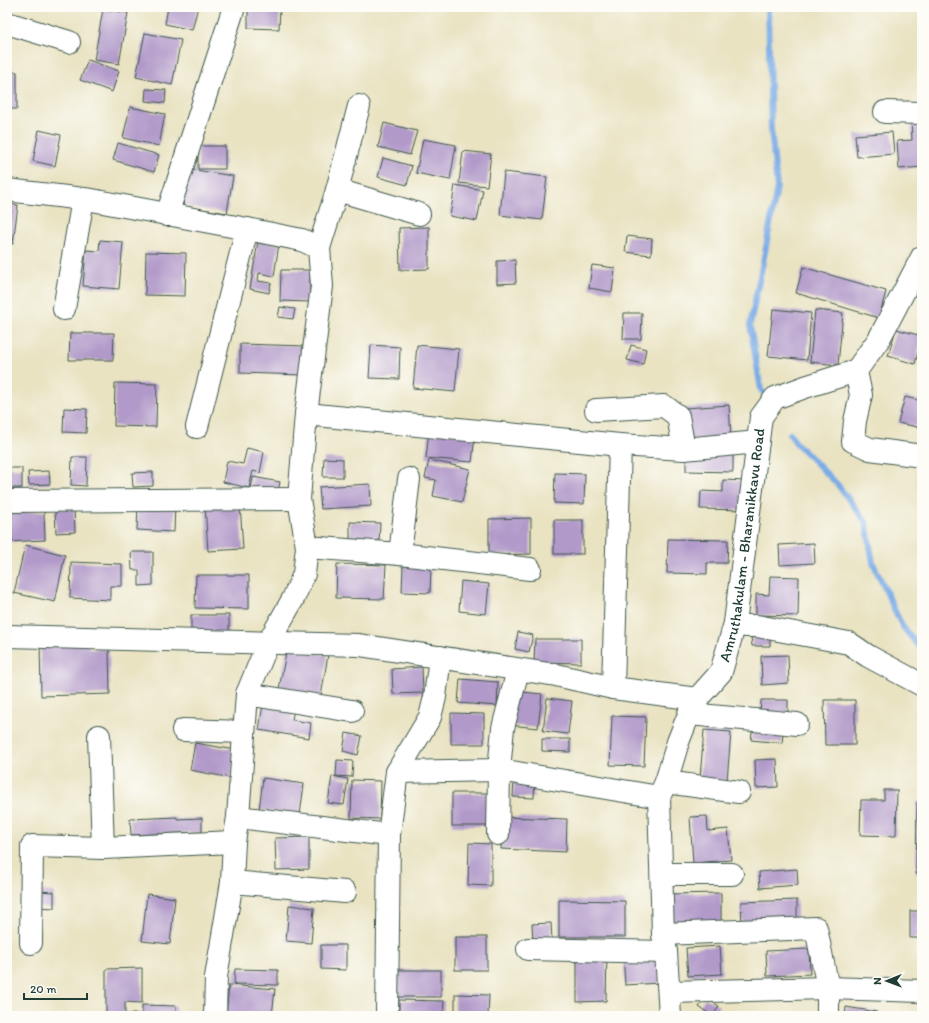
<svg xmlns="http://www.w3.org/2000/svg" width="929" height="1023" font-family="Itim,sans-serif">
  <rect width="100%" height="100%" fill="#fdfcf7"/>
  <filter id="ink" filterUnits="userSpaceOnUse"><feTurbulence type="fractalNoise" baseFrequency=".025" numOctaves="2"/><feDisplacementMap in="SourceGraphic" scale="8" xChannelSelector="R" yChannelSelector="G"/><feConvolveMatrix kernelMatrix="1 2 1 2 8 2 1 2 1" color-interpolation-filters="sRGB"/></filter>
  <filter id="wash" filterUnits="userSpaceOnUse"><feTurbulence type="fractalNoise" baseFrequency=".012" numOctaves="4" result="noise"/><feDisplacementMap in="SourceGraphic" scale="16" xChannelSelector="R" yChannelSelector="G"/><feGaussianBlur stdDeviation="0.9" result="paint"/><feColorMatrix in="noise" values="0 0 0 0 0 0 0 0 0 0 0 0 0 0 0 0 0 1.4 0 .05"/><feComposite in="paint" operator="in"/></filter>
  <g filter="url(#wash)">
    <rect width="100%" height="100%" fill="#e9e3c2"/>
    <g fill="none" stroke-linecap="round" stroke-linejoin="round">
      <g stroke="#7bace6" stroke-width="6">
        <path d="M764,393L761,390L750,325L765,252L777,187L771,129L768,7"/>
        <path d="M790,434L796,443L837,484L866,522L873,563L902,626L922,650"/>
      </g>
    </g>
    <g id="blocks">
      <g fill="#b199c9">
        <path d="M168,7H198L192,30L165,24Z"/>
        <path d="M248,7H280L279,29L248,28Z"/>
        <path d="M103,9L128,13L119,64L94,60Z"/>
        <path d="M145,33L181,40L172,85L136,77Z"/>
        <path d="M88,60L119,71L112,92L80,80Z"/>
        <rect x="7" y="72" width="10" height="37"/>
        <path d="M921,77H922V92L919,91Z"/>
        <path d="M146,89L166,90L165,103L145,101Z"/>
        <path d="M130,107L165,114L159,146L123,138Z"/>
        <path d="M922,119V167L899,169L897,141L912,140L911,120Z"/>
        <path d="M384,123L417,131L410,155L378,147Z"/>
        <path d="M39,130L61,135L55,166L33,161Z"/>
        <path d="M892,132L894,154L857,157L855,135Z"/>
        <path d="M423,139L456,145L450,180L416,173Z"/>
        <path d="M118,143L159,155L154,172L113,160Z"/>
        <rect x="198" y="146" width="27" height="23"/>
        <path d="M463,151L491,154L487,186L459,183Z"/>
        <path d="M383,158L412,166L407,185L378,177Z"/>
        <path d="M189,169L233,176L227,213L183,206Z"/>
        <path d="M504,172L547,177L542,220L500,215Z"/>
        <path d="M455,185L483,190L477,221L450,216Z"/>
        <path d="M7,204L18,205L13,244L7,243Z"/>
        <path d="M429,227V269L400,270L399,228Z"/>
        <path d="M627,236L652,239L651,255L625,252Z"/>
        <path d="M100,240L123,242L119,289L83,286L86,250L99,251Z"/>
        <path d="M258,241L279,244L274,276L259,273L258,281L271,283L269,293L250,289Z"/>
        <path d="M146,252L186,253L185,296L145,295Z"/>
        <path d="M515,260L516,283L497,284V261Z"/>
        <path d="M592,265L615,268L612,292L589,288Z"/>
        <path d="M803,267L886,291L879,318L796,293Z"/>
        <path d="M281,270H310V302L280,301Z"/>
        <path d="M280,307L295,309L293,319L278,317Z"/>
        <path d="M773,309L811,313L807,360L768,356Z"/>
        <path d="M815,310L843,313L838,365L810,362Z"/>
        <path d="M624,313H642L641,339H623Z"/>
        <path d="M896,329L922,336L915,364L888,356Z"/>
        <path d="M70,333H114L113,360H69Z"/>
        <path d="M240,344L305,346L304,375L240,373Z"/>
        <path d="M371,345L400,347L399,379L369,378Z"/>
        <path d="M417,345L459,349L455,392L413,388Z"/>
        <path d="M631,345L646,349L643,364L627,360Z"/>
        <path d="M115,383L157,384L156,427L114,426Z"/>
        <path d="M905,397L922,401V428L898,423Z"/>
        <path d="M729,405L731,438L687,441L685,408Z"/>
        <path d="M64,408L87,409L86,433L63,432Z"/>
        <path d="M429,431L475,436L472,462L426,458Z"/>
        <path d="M247,448L264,452L260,473L253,471L249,488L223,482L227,461L243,464Z"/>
        <path d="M686,450H733V472L686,471Z"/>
        <path d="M72,457H87L86,486L71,485Z"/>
        <path d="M324,458L343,459V477H323Z"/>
        <path d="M429,460L470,469L462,502L433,496L436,480L425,478Z"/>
        <rect x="7" y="468" width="15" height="20"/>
        <path d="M49,471L50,484L29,485L28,472Z"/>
        <path d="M153,472V486L133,487L132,473Z"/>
        <path d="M555,473L585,474L584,504L554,503Z"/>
        <path d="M253,477L280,482L278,492L251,488Z"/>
        <path d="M723,480L746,481L745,510L700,509L701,491L723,492Z"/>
        <path d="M370,484L371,506L321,509L319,487Z"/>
        <path d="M138,504L175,505L174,532L137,530Z"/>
        <path d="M240,504L243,549L208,551L205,506Z"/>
        <path d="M74,508L75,532L56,533L55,509Z"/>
        <path d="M44,511L45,540L7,542V513Z"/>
        <path d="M531,518V554L489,555V519Z"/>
        <rect x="554" y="520" width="29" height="34"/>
        <path d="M350,522L380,523L379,542L350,541Z"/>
        <path d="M668,539L728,540L727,563H707V574L667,573Z"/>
        <path d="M814,543L815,563L780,565L779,545Z"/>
        <path d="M25,545L65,555L55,602L14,593Z"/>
        <path d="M131,552H153V585L139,586V570H132Z"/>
        <path d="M71,562L122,564V586H110V600L70,598Z"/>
        <path d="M337,564L386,565L384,599L336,598Z"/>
        <path d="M403,566L431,567L430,593L402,592Z"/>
        <path d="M196,575H249V609L195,608Z"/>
        <path d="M770,576L799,577L798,616L756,615V594L769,595Z"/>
        <path d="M461,581L489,584L486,614L459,611Z"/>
        <rect x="191" y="615" width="38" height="22"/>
        <path d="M518,632L533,635L529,652L515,649Z"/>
        <path d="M751,636H770V646H752Z"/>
        <path d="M535,639H581V663L534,662Z"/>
        <path d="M89,641V649H109L110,694L41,696L40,642Z"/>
        <path d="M287,648L328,655L320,702L278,694Z"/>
        <path d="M788,655L789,683L762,685L761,656Z"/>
        <path d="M422,667L423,693L393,694L392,669Z"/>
        <path d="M460,679L498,682L497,706L458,703Z"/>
        <path d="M513,691L542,694L538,728L509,725Z"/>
        <path d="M547,698L572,701L568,734L543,731Z"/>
        <path d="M761,700H788V717L760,716Z"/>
        <path d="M824,700H855V745H825Z"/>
        <path d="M263,704L294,708L292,720L311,723L309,738L259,730Z"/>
        <path d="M451,713L484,714V744H451Z"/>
        <path d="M612,716L646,717L644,766L610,765Z"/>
        <path d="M753,724L784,726L782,743L751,740Z"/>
        <path d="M704,730L731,732L727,781L700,778Z"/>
        <path d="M346,733L362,736L358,755L343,751Z"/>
        <path d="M542,739H570V752L542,751Z"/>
        <path d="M195,743L236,750L231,778L190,770Z"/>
        <path d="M777,759L778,787L756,788L755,760Z"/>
        <path d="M337,760L353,761L352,777L336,776Z"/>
        <path d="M332,776L348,779L344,805L328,803Z"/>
        <path d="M263,778L304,784L300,815L259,810Z"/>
        <path d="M514,779H535L534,798L513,797Z"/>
        <path d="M352,780L381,781L380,819L351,818Z"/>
        <path d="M884,790H897L896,836L860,835L861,800H884Z"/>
        <rect x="452" y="793" width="37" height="33"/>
        <path d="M917,802H922V874H916Z"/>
        <path d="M707,816L708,831L728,829L731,860L693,863L690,817Z"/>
        <path d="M177,817V819L202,818V832L131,835L130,819Z"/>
        <path d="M503,817L567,819L566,852L501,849Z"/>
        <path d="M309,837V869L276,870L275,838Z"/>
        <path d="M469,843L491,844V886L468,885Z"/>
        <path d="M797,869L798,885L760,888L759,872Z"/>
        <path d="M37,891L54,892V908L36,907Z"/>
        <path d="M721,893V925H670V894Z"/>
        <path d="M147,894L175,898L170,944L142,941Z"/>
        <path d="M559,900L625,901V937H559Z"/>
        <path d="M797,900V926L742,928L741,902Z"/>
        <path d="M289,905L314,908L311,943L286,941Z"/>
        <rect x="910" y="911" width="12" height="27"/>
        <path d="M551,923L552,940L533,941L532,924Z"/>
        <rect x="455" y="937" width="32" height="33"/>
        <path d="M321,945H346V970L321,969Z"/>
        <path d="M720,946L722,974L688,976L686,948Z"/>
        <path d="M809,949L810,974L767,976L766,951Z"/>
        <path d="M658,951L660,983L625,985L623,953Z"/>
        <path d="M577,952H607L606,1001L577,1002Z"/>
        <path d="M142,968V1003L125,1002V1014H141V1016H106V969Z"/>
        <path d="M235,969L278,970V985L234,984Z"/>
        <rect x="398" y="970" width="43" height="27"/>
        <path d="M229,985L275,989L272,1016H226Z"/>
        <path d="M455,994L489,995L488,1016H455Z"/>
        <path d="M705,998L719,1006L713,1016L699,1007Z"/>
        <path d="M399,1000L444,1001L443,1016H399Z"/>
        <path d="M142,1005L176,1006V1016H142Z"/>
        <path d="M846,1007L877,1012V1016H845Z"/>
      </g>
    </g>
  </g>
  <g filter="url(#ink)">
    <use href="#blocks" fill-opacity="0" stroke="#3d5649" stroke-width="1"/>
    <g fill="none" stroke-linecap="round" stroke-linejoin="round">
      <defs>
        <g id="minor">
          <path d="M7,23L69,42"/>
          <path d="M885,112L922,113"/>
          <path d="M7,190L92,200L247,229L302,240L319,248L322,286L306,414L299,499L307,547L304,574L293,599L268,643L247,694L238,817L234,842L232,882L216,977L215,1016"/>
          <path d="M337,190L419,214"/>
          <path d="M167,215L234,7"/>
          <path d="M319,248L337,190L359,106"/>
          <path d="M64,309L83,199"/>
          <path d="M856,371L861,395L855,421L853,441L870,449L922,456"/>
          <path d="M596,410L664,406L678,416L684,449"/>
          <path d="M306,414L620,445L684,449L758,442"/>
          <path d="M197,427L247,229"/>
          <path d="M7,501L299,499"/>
          <path d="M307,547L400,554L530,569"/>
          <path d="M400,554L409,479"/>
          <path d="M735,623L745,626H757L849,643L868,656L922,685"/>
          <path d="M7,636L359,645L556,675L613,688L697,699"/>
          <path d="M613,688L620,445"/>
          <path d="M247,694L352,711"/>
          <path d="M689,714L797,724"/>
          <path d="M183,730L244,732"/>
          <path d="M99,736L103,848"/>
          <path d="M397,772L499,770L659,797"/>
          <path d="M666,782L739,792"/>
          <path d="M238,817L389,835"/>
          <path d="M498,834L499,770L503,728L518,670"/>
          <path d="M662,874H732"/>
          <path d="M232,882L345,892"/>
          <path d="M663,934L816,928L828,988V1016"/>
          <path d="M31,943L32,846L103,848L234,842"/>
          <path d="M528,949L666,952"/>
          <path d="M669,992L828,988L922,991"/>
          <path d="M387,1016L389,835L395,787L397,772L430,717L435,697L440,657"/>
          <path id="s1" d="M670,1016L666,952L663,934L659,797L666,782L678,742L689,714L697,699L721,672L735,623L761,417L775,398L805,387L856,371L879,339L922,257"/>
        </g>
      </defs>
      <use href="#minor" stroke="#3d5649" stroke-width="24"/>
      <use href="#minor" stroke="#fff" stroke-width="22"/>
    </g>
  </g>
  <g text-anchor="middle" stroke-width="3" stroke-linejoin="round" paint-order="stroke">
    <g font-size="15" fill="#1f3d34" stroke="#fdfcf7">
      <text dy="5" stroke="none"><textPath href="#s1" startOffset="490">Amruthakulam - Bharanikkavu Road</textPath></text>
    </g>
  </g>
  <rect width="929" height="1023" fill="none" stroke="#fdfcf7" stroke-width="24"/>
  <g transform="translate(887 981) rotate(269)" stroke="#fdfcf7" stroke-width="3" paint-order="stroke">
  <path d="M0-3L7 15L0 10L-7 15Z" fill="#1f3d34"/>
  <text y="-6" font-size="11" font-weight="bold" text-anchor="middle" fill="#1f3d34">N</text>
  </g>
  <path d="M24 993v6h63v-6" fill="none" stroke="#1f3d34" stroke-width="2"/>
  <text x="30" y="993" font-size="12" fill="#1f3d34" stroke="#fdfcf7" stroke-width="3" paint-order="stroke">20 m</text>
</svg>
